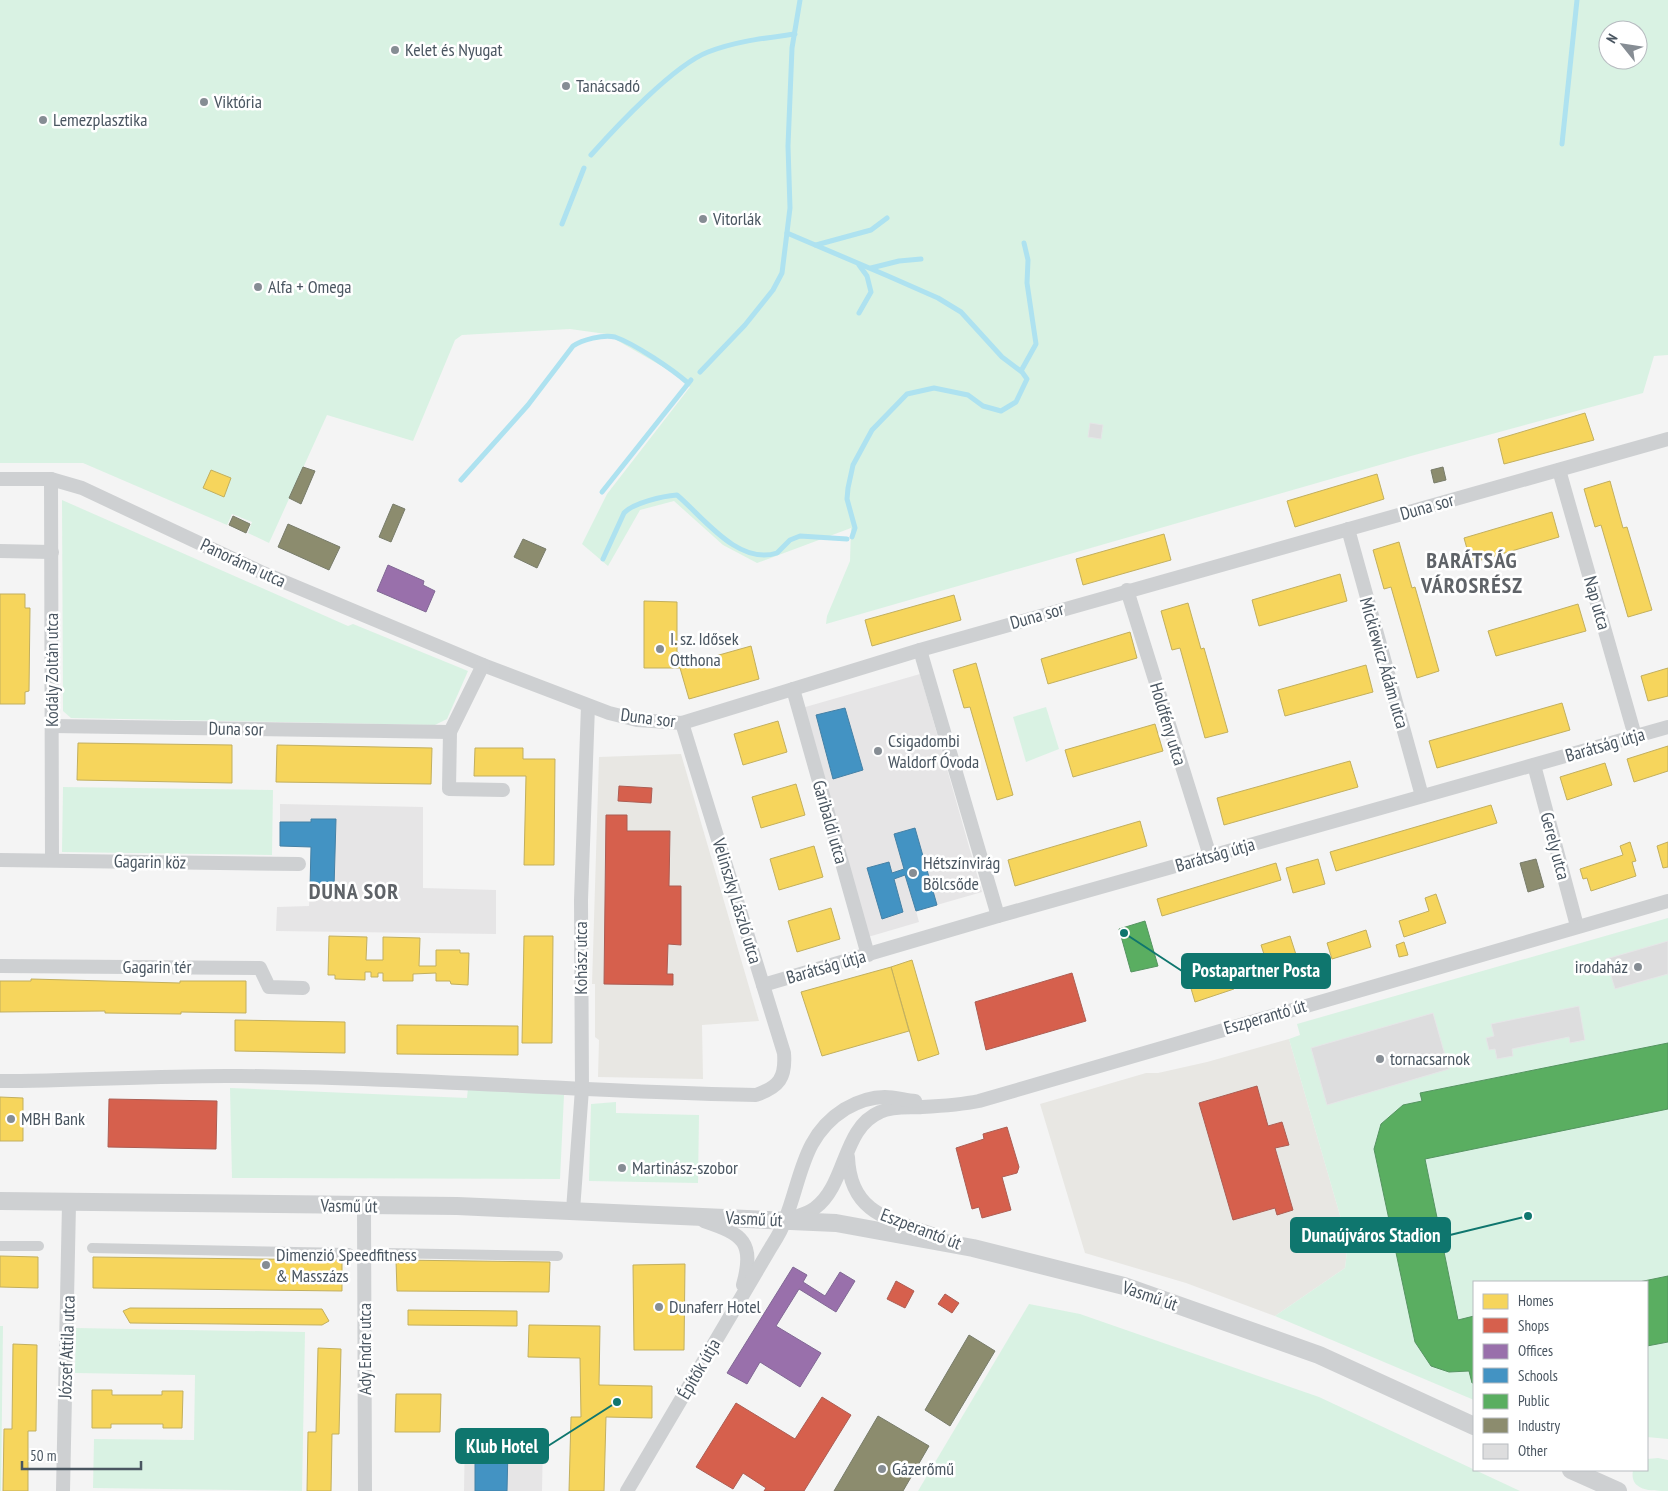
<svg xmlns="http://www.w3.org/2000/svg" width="1668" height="1491" font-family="'PT Sans Narrow',sans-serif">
  <rect width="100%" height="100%" fill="#f4f4f4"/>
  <g fill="#e8e7e3">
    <path d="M681,754L759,1021L702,1025L703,1079L598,1077L599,1040L595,1037V984H592L599,757Z"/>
    <path d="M1289,1039L1348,1243L1345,1268L1275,1316L1186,1283L1085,1253L1040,1104L1146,1073H1158L1207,1062Z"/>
  </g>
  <g fill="#e6e5e6">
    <path d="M920,674L982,892L916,911L919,922L868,937L802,708Z"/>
    <path d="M280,804L423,807V888L496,890V934L276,931L277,907L309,906L310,888L311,847L280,846Z"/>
    <path d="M465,1433H495V1436H508V1441L543,1442L542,1491H464Z"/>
  </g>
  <g fill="#d9f2e3" fill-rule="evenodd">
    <path d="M0,0H1668V355L1654,356L1643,393L1411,456L826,624L827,616L850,561L851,528L757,563L723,545L674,501L640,510L608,566L582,544L607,494L690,387L672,372L606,334L570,329L462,335L455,340L413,441L327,415L269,543L248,533L252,522L232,514L227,525L83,463H0ZM1608,30H1638V60H1608Z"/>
    <path d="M62,500L348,626L353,624L468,671L447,719L435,725L71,718L63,711Z"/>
    <path d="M1046,707L1059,749L1026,762L1013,717Z"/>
    <path d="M63,787L273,790L272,855L62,852Z"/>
    <path d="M1668,918V1439L1647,1437V1282H1474V1400L1275,1316L1345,1268L1348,1243L1289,1039L1300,1035L1297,1024Z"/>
    <path d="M230,1088L467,1098L468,1088L564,1095L560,1179L232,1178Z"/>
    <path d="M616,1102V1113L699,1115L698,1183L589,1181L591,1104Z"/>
    <path d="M1029,1304L1080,1314L1319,1397L1520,1491H918Z"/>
    <path d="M0,1326H3L1,1491H0Z"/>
    <path d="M76,1328L305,1332L302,1491L93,1488L94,1439L194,1440L195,1375L75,1373Z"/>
    <path d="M1658,1458L1668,1460V1491C1651,1491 1629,1491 1633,1470H1647V1459Z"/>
  </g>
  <g fill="#f6d55c" stroke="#c2af5e">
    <path d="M1585,413L1594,440L1504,464L1498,439Z"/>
    <path d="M211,470L231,478L224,497L203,488Z"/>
    <path d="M1377,474L1384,499L1295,527L1287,501Z"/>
    <path d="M1610,481L1623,528L1627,527L1652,610L1628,617L1601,525L1595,527L1584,489Z"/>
    <path d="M1552,512L1559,537L1471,563L1464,538Z"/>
    <path d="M1164,534L1171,560L1083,585L1076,559Z"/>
    <path d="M1399,542L1412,588L1415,587L1439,671L1417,678L1391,587L1384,589L1373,550Z"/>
    <path d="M1340,574L1347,601L1259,626L1252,600Z"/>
    <path d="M0,594H25V608H30L29,691L25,692V704H0Z"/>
    <path d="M954,595L961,620L872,646L865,620Z"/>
    <path d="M644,601L677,602V652L682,655L680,659L687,664L751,646L759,679L689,699L680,668H644Z"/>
    <path d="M1188,603L1201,649L1204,648L1228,732L1205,738L1180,648L1172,650L1161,611Z"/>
    <path d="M1578,604L1586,631L1496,656L1488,631Z"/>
    <path d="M1130,632L1137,658L1048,684L1041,659Z"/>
    <path d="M976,663L1013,795L997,800L970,707L964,708L953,670Z"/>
    <path d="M1366,665L1373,692L1285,716L1278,690Z"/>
    <path d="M1668,668V696L1648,701L1641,676Z"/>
    <path d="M1562,703L1570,730L1437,768L1429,741Z"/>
    <path d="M778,721L787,752L743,765L734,734Z"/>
    <path d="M1155,724L1163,751L1073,777L1065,750Z"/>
    <path d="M78,743L232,745V783L77,780Z"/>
    <path d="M277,745L432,748L431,784L276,782Z"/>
    <path d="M1668,746V771L1634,782L1627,759Z"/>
    <path d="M475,748H523V759H555L554,865H524L526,776H474Z"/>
    <path d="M1350,761L1358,787L1224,825L1217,798Z"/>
    <path d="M1605,763L1612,785L1567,800L1560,777Z"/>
    <path d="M796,784L805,815L761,828L752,797Z"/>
    <path d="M1491,805L1497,823L1336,871L1330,852Z"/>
    <path d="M1140,821L1147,846L1015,886L1008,860Z"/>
    <path d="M1630,842L1636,861L1632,862L1636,876L1591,891L1587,878L1583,879L1580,869L1623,855L1620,846Z"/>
    <path d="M1668,842V867L1663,868L1657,846Z"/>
    <path d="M814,846L823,877L779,890L770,859Z"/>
    <path d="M1318,859L1325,884L1293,893L1286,868Z"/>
    <path d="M1276,863L1281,880L1162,916L1157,899Z"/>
    <path d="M1436,894L1446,923L1404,937L1399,921L1429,911L1425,898Z"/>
    <path d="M831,908L840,939L797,952L788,921Z"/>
    <path d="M1366,930L1371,947L1332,959L1327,943Z"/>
    <path d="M329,936L367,937L366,960H383V937L420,938L419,966H436V950H460V953H469L468,985L451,984L450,981H436V973L413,974V981H383V973H378V977H371V972H365V980L335,979V975H328Z"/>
    <path d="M524,936H553L552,1043H522Z"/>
    <path d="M1290,936L1300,967L1271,976L1261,945Z"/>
    <path d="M1404,942L1408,955L1399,957L1396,945Z"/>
    <path d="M912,960L939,1054L918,1061L891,967Z"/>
    <path d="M891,967L909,1031L822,1056L801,992Z"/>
    <path d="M1229,973L1234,989L1195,1002L1190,985Z"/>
    <path d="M31,979L180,983V981H246V1013L181,1012V1014L105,1013V1011L0,1012V981H31Z"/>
    <path d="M235,1020L345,1022V1053L235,1051Z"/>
    <path d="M397,1025L518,1026V1055L397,1054Z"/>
    <path d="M0,1097L23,1098V1141H0Z"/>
    <path d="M0,1256L38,1257V1288L0,1287Z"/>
    <path d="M93,1257L342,1260V1291L93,1288Z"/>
    <path d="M396,1260L550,1262L549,1292L397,1291Z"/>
    <path d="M685,1264L684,1350H634L633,1265Z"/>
    <path d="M130,1308L322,1309L329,1321L322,1325L130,1323L123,1311Z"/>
    <path d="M408,1310L517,1311V1326L408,1325Z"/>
    <path d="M529,1325L600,1326L599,1385L652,1386V1418L606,1417L604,1491H569L571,1417H581L580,1358L528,1357Z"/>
    <path d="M13,1344L37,1345L36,1431H28V1491H3L4,1429H12Z"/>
    <path d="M318,1348L341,1349L339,1434H332L331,1491H307L308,1432H316Z"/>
    <path d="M92,1390H112V1395H162V1391H183L182,1428H163V1424H111V1428H92Z"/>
    <path d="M396,1394H441L440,1432H395Z"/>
  </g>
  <g fill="#d6604d" stroke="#ac5d53">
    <path d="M619,786L652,788L651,803L618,801Z"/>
    <path d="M606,815H627V831H670L669,886H681V945L668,944L667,974H673V985L604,984Z"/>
    <path d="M1072,973L1086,1021L986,1050L975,1002Z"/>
    <path d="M1257,1086L1268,1126L1282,1122L1289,1145L1275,1148L1293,1210L1277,1215L1275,1208L1233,1220L1199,1103Z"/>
    <path d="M109,1099L217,1101L216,1149L108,1147Z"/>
    <path d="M1007,1127L1019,1167L1017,1173L1002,1177L1011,1210L982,1218L979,1207L972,1209L956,1148L984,1139L983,1134Z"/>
    <path d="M896,1281L914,1291L905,1308L887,1299Z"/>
    <path d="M945,1294L959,1303L952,1313L938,1304Z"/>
    <path d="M822,1397L851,1415L804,1491H764L766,1488L743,1473L733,1489L696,1467L736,1403L795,1439Z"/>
  </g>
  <g fill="#9970ab" stroke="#816895">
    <path d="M388,565L424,581L423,585L435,591L426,612L377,591Z"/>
    <path d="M793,1267L807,1275L803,1282L825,1296L840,1272L855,1281L836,1312L799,1289L776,1326L821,1353L800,1387L760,1362L747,1384L727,1373Z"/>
  </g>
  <g fill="#4393c3" stroke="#4581a6">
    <path d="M845,708L863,770L833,779L816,715Z"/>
    <path d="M311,819H336L334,888H310L311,847L280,846V822H311Z"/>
    <path d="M915,828L937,905L916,911L905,875L894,879L903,912L882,919L867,868L889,862L892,873L904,869L894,834Z"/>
    <path d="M475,1449H508L507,1491H475Z"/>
  </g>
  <g fill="#5aae61" stroke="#559461">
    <path d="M1145,921L1158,966L1131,972L1119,929Z"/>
    <path d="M1668,1043V1109L1425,1159L1458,1320L1474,1316V1383H1472L1469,1371L1449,1372L1431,1366L1415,1342L1374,1149L1381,1124L1403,1105L1422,1101L1420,1093Z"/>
    <path d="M1668,1276V1342L1647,1346V1282H1639Z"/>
  </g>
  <g fill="#8c8c6e" stroke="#787c6a">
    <path d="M303,467L315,471L301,504L289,498Z"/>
    <path d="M1443,467L1446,480L1434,483L1431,470Z"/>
    <path d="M393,504L405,509L391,542L379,537Z"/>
    <path d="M233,516L250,524L246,533L229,525Z"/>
    <path d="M288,524L340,547L329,570L278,547Z"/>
    <path d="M523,539L546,549L537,568L514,557Z"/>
    <path d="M1536,859L1544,887L1528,892L1520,863Z"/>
    <path d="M969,1335L995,1351L950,1426L925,1410Z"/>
    <path d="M878,1416L929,1446L903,1491H834Z"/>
  </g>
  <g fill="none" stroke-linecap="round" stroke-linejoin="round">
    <g stroke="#aee2f0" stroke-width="5">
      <path d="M1562,144L1577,0"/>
      <path d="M591,155C616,127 674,65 708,52C736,41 766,38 795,34"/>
      <path d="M562,224L584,168"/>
      <path d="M787,233L888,276L938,298L961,312L1002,357L1022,372L1027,379L1016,402L1001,411L983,406L968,395L934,388L907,394L872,430L853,465L848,488L847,499L855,528L852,537"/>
      <path d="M816,245L871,230L887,218"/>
      <path d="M859,265L867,276L871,292L859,313"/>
      <path d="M871,268L899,261L921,259"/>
      <path d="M1021,371L1036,344L1027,283L1028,260L1024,243"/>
      <path d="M700,372L745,325L773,290L782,273L790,208L788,146L792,48L800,0"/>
      <path d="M461,480L528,405L573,346C582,340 603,334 615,337C635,344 672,369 688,383"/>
      <path d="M602,492L691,380"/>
      <path d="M603,559L624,513C633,503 663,496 677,495C702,516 738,566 777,553L790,540L800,536L847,539"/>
    </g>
  </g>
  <g fill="#ddddde" stroke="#e5e6e7">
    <path d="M1090,423L1103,425L1101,439L1088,437Z"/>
    <path d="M1668,941V974L1615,989L1606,959Z"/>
    <path d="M1579,1006L1585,1040L1570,1043L1569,1037L1512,1049L1513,1056L1497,1059L1495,1049L1489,1050L1486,1038L1494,1036L1491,1024Z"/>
    <path d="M1433,1013L1449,1069L1327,1105L1311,1048Z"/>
  </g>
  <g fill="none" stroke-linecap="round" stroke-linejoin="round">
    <g stroke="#ced0d2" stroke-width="10">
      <path d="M0,1246H39"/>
      <path d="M92,1248L349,1253"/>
      <path d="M385,1253L558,1256"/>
    </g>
    <g stroke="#ced0d2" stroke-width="14">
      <path d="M1559,470L1635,736"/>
      <path d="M0,479H51L82,488L263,573L483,665L609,713L637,720L682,723L920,650L1668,439"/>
      <path d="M51,479L52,860"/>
      <path d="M1348,529L1422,796"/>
      <path d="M0,551L52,552"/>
      <path d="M1127,590L1210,856"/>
      <path d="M920,650L998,916"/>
      <path d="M483,665L450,732L449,789L503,790"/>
      <path d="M793,689L868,955"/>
      <path d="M52,726L450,732"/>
      <path d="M1534,765L1577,926"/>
      <path d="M0,860L299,864"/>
      <path d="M0,966L260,968L269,987L303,988"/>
      <path d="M763,985L998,916L1668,727"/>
      <path d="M0,1081C80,1081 160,1075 240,1076C412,1077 584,1092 756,1095C779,1087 786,1078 784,1053L682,723"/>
      <path d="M848,1157C850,1212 887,1219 932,1234"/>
      <path d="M364,1207L365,1491"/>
      <path d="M573,1210L582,1089L581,900L588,706"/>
      <path d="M787,1220C796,1216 808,1214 815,1208C847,1184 842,1128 880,1112C893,1106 909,1108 922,1107C942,1106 960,1105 979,1101L1668,901"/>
      <path d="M704,1221C743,1234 755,1242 743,1285"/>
      <path d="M63,1491L69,1204"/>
      <path d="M627,1491L771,1247C776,1239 782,1230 785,1220C802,1177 802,1136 845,1109C857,1102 871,1097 885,1097C894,1097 905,1100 915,1101"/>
    </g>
    <g stroke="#ced0d2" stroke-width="18">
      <path d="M0,1201L457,1206L836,1223L973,1248L1124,1286L1319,1355L1474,1426"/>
      <path d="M1571,1470L1618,1491"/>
    </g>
  </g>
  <g fill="#868d94" stroke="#fff" stroke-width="2">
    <circle cx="395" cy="50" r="5"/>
    <circle cx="566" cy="86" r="5"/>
    <circle cx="204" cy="102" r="5"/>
    <circle cx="43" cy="120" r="5"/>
    <circle cx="703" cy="219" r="5"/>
    <circle cx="258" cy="287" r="5"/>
    <circle cx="660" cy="649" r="5"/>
    <circle cx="878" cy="751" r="5"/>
    <circle cx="913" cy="873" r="5"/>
    <circle cx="1638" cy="967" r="5"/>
    <circle cx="1380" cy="1059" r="5"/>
    <circle cx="11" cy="1119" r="5"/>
    <circle cx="622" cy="1168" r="5"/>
    <circle cx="266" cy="1265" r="5"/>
    <circle cx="659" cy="1307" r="5"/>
    <circle cx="882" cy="1469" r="5"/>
  </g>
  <g text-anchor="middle" stroke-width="5" stroke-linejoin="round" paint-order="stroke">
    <g font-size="18" fill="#4a5661" stroke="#fff" text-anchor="start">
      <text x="405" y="56">Kelet és Nyugat</text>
      <text x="576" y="92">Tanácsadó</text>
      <text x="214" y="108">Viktória</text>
      <text x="53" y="126">Lemezplasztika</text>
      <text x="713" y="225">Vitorlák</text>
      <text x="268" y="293">Alfa + Omega</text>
      <text x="670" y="645">I. sz. Idősek<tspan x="670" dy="21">Otthona</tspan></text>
      <text x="888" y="747">Csigadombi<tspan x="888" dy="21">Waldorf Óvoda</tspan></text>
      <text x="923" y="869">Hétszínvirág<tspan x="923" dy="21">Bölcsőde</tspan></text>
      <text x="1628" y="973" text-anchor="end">irodaház</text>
      <text x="1390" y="1065">tornacsarnok</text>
      <text x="21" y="1125">MBH Bank</text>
      <text x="632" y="1174">Martinász-szobor</text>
      <text x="276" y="1261">Dimenzió Speedfitness<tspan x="276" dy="21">&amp; Masszázs</tspan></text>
      <text x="669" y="1313">Dunaferr Hotel</text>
      <text x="892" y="1475">Gázerőmű</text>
    </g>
    <g font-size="18" fill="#4a5661" stroke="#fff">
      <text transform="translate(1427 507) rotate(-16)" y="6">Duna sor</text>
      <text transform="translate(243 563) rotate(25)" y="6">Panoráma utca</text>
      <text transform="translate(1597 603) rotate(74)" y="6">Nap utca</text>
      <text transform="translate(1037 616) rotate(-16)" y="6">Duna sor</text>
      <text transform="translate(1384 663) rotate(74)" y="6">Mickiewicz Ádám utca</text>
      <text transform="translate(52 670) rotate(-90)" y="6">Kodály Zoltán utca</text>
      <text transform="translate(648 718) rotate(7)" y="6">Duna sor</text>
      <text transform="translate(1168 724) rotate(73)" y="6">Holdfény utca</text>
      <text transform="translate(236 729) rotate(1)" y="6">Duna sor</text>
      <text transform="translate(1605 745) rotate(-16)" y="6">Barátság útja</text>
      <text transform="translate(830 822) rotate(74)" y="6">Garibaldi utca</text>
      <text transform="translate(1555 846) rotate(75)" y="6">Gerely utca</text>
      <text transform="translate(1215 855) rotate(-16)" y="6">Barátság útja</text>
      <text transform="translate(150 862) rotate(1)" y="6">Gagarin köz</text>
      <text transform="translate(737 901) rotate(73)" y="6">Velinszky László utca</text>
      <text transform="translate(581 958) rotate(-90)" y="6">Kohász utca</text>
      <text x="157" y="973">Gagarin tér</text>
      <text transform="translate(826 967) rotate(-16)" y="6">Barátság útja</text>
      <text transform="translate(1265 1017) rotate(-16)" y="6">Eszperantó út</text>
      <text transform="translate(349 1206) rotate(1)" y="6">Vasmű út</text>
      <text transform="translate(754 1219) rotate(3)" y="6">Vasmű út</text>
      <text transform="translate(921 1229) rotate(21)" y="6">Eszperantó út</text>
      <text transform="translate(1150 1296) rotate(19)" y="6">Vasmű út</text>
      <text transform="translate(67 1347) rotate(-88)" y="6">József Attila utca</text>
      <text transform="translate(365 1349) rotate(-90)" y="6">Ady Endre utca</text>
      <text transform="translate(699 1369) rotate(-60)" y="6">Építők útja</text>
    </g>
    <g font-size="22" font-weight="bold" letter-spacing="1" fill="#5f6368" stroke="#fff">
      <text x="1472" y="568">BARÁTSÁG<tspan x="1472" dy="25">VÁROSRÉSZ</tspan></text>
      <text x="354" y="899">DUNA SOR</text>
    </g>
  </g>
  <path fill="none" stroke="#0f766e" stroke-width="2" d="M1124 933L1182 971M1528 1216L1450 1235M617 1402L548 1446"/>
  <g fill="#0f766e" stroke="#fff" stroke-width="2">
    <circle cx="1124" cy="933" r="5"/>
    <circle cx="1528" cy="1216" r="5"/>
    <circle cx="617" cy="1402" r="5"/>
  </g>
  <g fill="#0f766e" stroke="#0f766e" stroke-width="2">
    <rect x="1182" y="954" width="148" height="34" rx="5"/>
    <rect x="1291" y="1218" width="159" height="34" rx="5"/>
    <rect x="456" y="1429" width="92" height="34" rx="5"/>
  </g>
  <g font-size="19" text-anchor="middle" font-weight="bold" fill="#fff">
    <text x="1256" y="977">Postapartner Posta</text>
    <text x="1371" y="1242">Dunaújváros Stadion</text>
    <text x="502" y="1453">Klub Hotel</text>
  </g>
  <rect x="1473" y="1281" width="175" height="190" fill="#ffffff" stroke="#b7bbc0"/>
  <rect x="1483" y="1294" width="25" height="15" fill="#f6d55c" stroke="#b7bbc0"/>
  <text x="1518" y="1306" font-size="15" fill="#4a5661">Homes</text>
  <rect x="1483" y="1318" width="25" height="15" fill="#d6604d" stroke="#b7bbc0"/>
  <text x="1518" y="1331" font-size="15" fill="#4a5661">Shops</text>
  <rect x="1483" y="1344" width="25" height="15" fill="#9970ab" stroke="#b7bbc0"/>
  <text x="1518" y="1356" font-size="15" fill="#4a5661">Offices</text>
  <rect x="1483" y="1368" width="25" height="15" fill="#4393c3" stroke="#b7bbc0"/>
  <text x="1518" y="1381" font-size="15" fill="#4a5661">Schools</text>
  <rect x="1483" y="1394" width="25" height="15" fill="#5aae61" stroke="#b7bbc0"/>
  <text x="1518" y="1406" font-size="15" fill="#4a5661">Public</text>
  <rect x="1483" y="1418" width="25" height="15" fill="#8c8c6e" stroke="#b7bbc0"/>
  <text x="1518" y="1431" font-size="15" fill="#4a5661">Industry</text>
  <rect x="1483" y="1444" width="25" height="15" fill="#ddddde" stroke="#b7bbc0"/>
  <text x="1518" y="1456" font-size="15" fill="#4a5661">Other</text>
  <g transform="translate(1623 45) rotate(300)"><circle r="24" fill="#ffffff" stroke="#b7bbc0"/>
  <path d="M0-4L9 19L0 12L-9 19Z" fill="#868d94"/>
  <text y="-8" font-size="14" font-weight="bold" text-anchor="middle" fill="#4a5661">N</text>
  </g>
  <path d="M22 1461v8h119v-8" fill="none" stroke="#4a5661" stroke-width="2.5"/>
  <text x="30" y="1461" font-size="15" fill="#4a5661" stroke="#ffffff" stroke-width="4" paint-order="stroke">50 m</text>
</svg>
